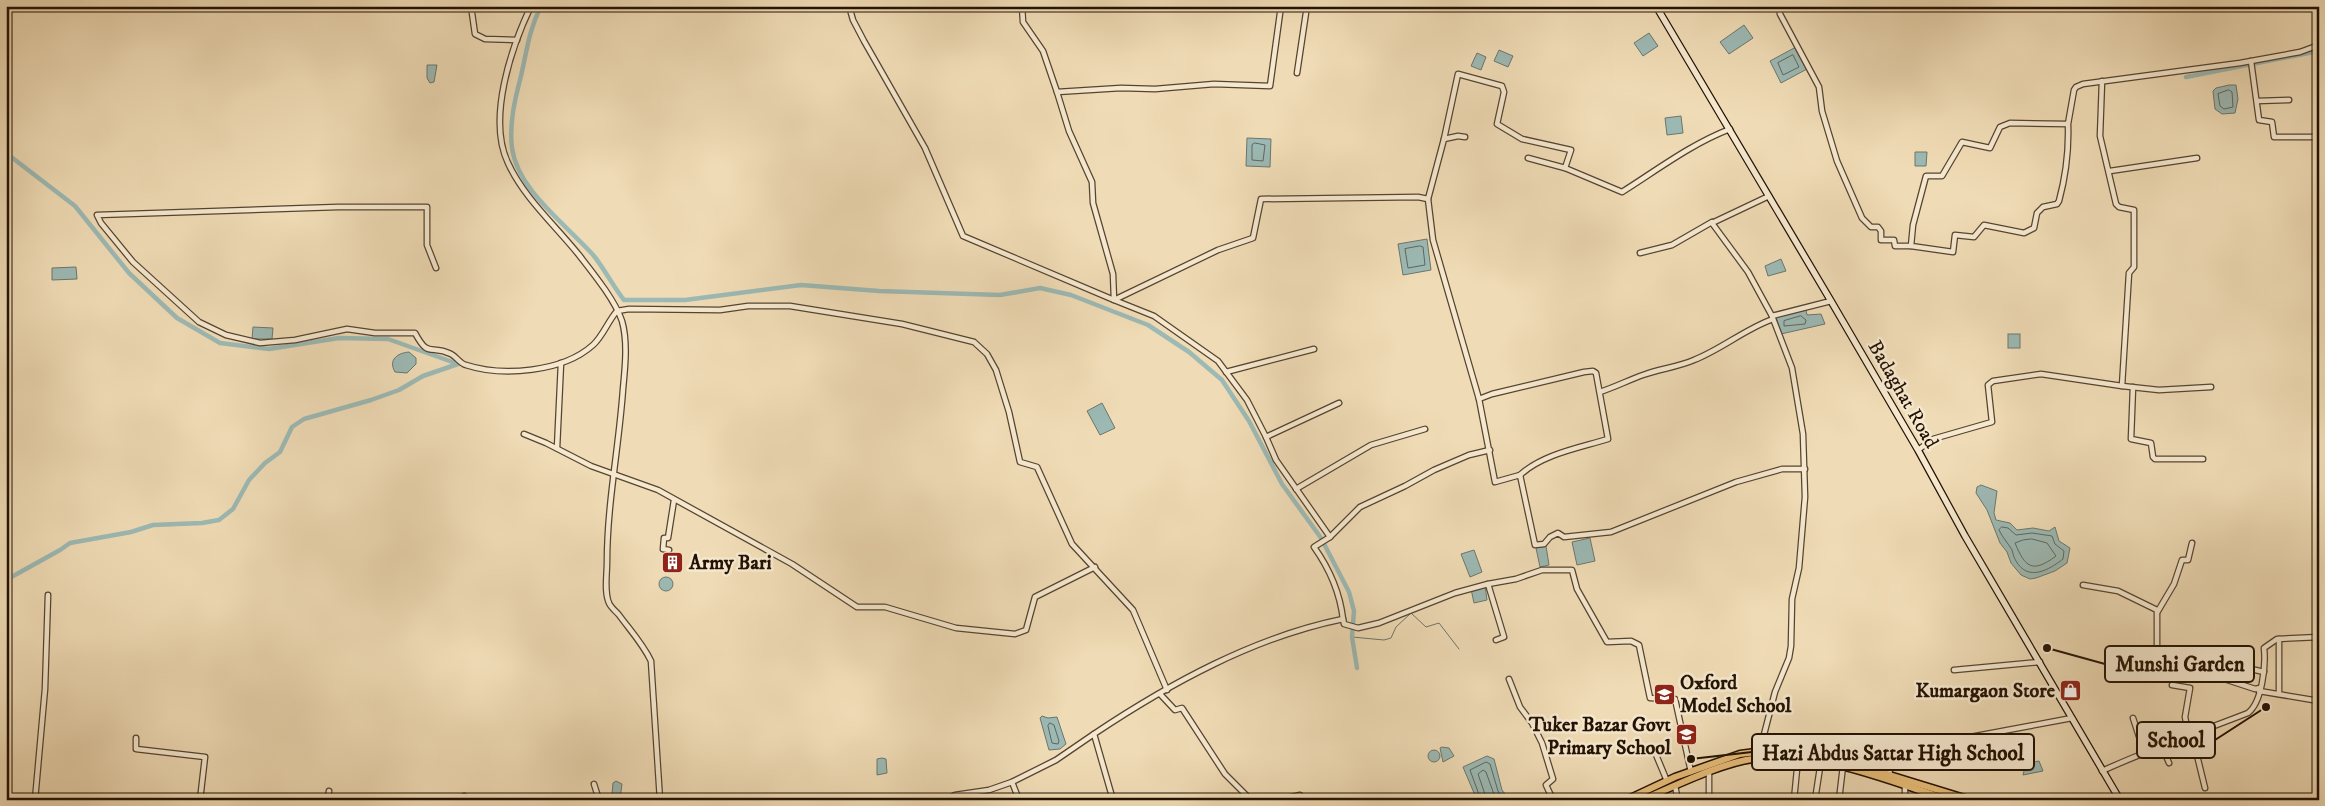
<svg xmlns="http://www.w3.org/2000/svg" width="2325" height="806" font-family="'IM FELL DW Pica',serif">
  <rect width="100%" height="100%" fill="#efdbb5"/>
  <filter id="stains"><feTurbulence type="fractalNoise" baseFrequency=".004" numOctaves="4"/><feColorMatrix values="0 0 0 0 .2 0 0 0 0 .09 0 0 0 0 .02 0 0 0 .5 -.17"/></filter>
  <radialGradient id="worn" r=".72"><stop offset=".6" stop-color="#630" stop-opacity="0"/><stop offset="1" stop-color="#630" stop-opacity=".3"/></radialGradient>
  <g fill="#9cb9b4" stroke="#6c766d">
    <path d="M1744,25L1753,38L1729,54L1720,42Z"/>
    <path d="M1649,33L1658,46L1643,56L1634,43Z"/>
    <path d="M1796,47L1807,69L1781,83L1770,61Z"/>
    <path d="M1499,50L1513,56L1508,67L1494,61Z"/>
    <path d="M1477,53L1486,57L1481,70L1471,66Z"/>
    <path d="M427,65H437L434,82L430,83L427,78Z"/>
    <path d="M2229,85H2236L2238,99L2235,113L2222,114L2215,109L2213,91L2216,88Z"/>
    <path d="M1681,116L1683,133L1667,135L1665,118Z"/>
    <path d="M1247,138L1271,139L1270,167L1246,166Z"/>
    <path d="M1915,152H1927L1926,166H1915Z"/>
    <path d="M1427,239L1431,270L1403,275L1398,244Z"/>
    <path d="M1781,259L1786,271L1768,276L1765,266Z"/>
    <path d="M76,267L77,279L52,280V268Z"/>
    <path d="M1806,310L1807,315L1821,314L1825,324L1781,334L1776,317Z"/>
    <path d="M253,327L273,328L272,339H252Z"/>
    <rect x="2008" y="334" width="12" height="14"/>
    <path d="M409,352L416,358V364L407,373L395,372C388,360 397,353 409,352Z"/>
    <path d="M1102,403L1115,428L1100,435L1087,411Z"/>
    <path d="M1981,485L1997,491L1994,513L1996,520L2010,523L2017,530L2033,528L2049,531L2055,527L2059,541L2070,548L2067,563L2055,571L2036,578L2030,579L2021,575L2011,563L2007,552L2000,543L1987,510L1976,493L1977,487Z"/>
    <path d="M1590,538L1595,561L1577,565L1572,542Z"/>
    <path d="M1546,546L1549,565L1540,567L1536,548Z"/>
    <path d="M1474,550L1482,572L1470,577L1461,554Z"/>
    <circle cx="666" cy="584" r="7"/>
    <path d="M1485,586L1487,600L1474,603L1471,589Z"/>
    <path d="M1042,716L1048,718L1057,717L1066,744L1060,749L1049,750L1040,718Z"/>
    <path d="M1442,747L1449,748L1454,756L1443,762L1440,748Z"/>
    <circle cx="1434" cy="756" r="6"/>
    <path d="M1487,756L1494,759L1502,790L1508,798L1477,800L1463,767Z"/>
    <path d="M882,758L886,759L887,773L877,775V759Z"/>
    <path d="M2039,761L2043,771L2023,775L2024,771L2020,765Z"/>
    <path d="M616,781L622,784L620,799L615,798L612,794L613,783Z"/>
  </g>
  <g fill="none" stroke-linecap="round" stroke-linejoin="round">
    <g stroke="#60665c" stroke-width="1">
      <path d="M1793,55L1799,67L1783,75L1778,63Z"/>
      <path d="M2229,90L2232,92L2233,107L2224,109L2220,106L2218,94Z"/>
      <path d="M1255,143L1265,145L1263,161L1252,160V145Z"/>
      <path d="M1420,246L1423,247L1425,265L1408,268L1405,249Z"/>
      <path d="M1801,316L1806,320L1805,324L1784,326V321Z"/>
      <path d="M2002,527L2008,528L2016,535L2032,533L2052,536L2055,544L2064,551L2063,559C2049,570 2028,582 2016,561C2014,558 2013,554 2012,550C2008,543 2002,537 1999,530Z"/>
      <path d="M2032,539L2047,543L2056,556C2032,574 2025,567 2015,543L2023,540Z"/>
      <path d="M1050,723L1054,725L1059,741L1058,744L1052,743L1048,726Z"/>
      <path d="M1481,800L1470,770L1486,762L1490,764L1498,791L1503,800"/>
      <path d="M1487,800L1478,774L1483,770L1486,772L1496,800"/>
    </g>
    <path stroke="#6c766d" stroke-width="1" d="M1352,637L1384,640L1391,638L1396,627L1411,613L1426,627L1439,623L1459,649"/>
    <g stroke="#9cb9b4" stroke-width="4.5">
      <path d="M541,6C529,30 527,50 521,76C515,99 509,123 512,148C518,191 566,224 594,256C605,270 613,286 624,300H685L801,285L879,291L1000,295L1040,288L1071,295L1148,325L1189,352L1222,380L1249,421L1282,484L1321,538L1349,592L1354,611L1352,637L1357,668"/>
      <path d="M2186,77L2319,51"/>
      <path d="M6,153L75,206L129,273L177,318L220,343L269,349L339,338L388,339L458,364L423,376L399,390L371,400L304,419L292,427L280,452L265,463L249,480L233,509L219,520L202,523L153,525L131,532L70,543L60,550L6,580"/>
    </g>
    <defs>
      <g id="street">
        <path d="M471,6L475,34L485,39L517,40"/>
        <path d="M531,6C511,48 487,119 508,163C524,198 555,225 579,255C593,273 615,300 622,321C628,342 625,368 623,389C619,447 607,504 607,562C607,575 604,592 609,603C611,608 616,611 619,615C630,630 643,644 651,661L660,800"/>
        <path d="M849,6L853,20L864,41L925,148L963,236L1114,300L1113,274L1093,203L1092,182L1069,131L1057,92"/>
        <path d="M1022,6L1023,22L1043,51L1057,92L1121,88L1155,89L1214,84L1270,86L1281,6"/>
        <path d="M1779,6L1780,14L1819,87L1822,111L1837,161L1862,218L1871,227H1878L1881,231V240H1894L1895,246H1911"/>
        <path d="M2251,61L2259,120L2272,122L2274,137H2319"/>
        <path d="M1297,73L1307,6"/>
        <path d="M2257,101L2289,100"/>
        <path d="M2068,124C2069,151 2066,175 2059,201L2057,204L2043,207L2037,213L2034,228L2024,233L1984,225L1974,237L1955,235L1953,252L1911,246L1913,225L1926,176H1942L1962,142L1990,148L2000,127L2010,123L2068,124L2074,90L2076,87L2083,84L2240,63L2300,52L2319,45"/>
        <path d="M1444,139L1458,74L1502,86L1504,92L1497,124L1522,139L1571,150L1565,168"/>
        <path d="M1528,158L1565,168L1622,192C1657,170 1691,144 1730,129"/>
        <path d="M2110,171L2197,158"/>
        <path d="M1428,199L1433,240L1479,399L1495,482L1520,475L1535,545L1544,544L1550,537L1558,533L1564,537L1611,532L1736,482L1782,469H1805"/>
        <path d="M1640,253L1672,245L1712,222"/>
        <path d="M436,268L427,245V207H338L97,215L101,223L133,262L199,322L226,335L260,343L295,340L347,329L375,333H415C429,359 430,344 451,354C457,357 460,364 466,365C503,377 563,372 593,345C603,336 608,321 617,311L629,309L720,310L748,306H790L902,324L974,342L987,354L996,370L1009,412L1020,462L1037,467L1072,544L1133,610L1167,690"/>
        <path d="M1772,316L1831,301"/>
        <path d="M1226,372L1314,349"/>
        <path d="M2122,386L2159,390L2211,387"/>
        <path d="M2133,387L2131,439L2151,443L2153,457L2155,459H2203"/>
        <path d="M1600,392C1615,387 1629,380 1643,375C1659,369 1678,367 1694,360C1722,349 1745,329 1773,319"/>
        <path d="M1479,399L1492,394L1584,372L1593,371L1596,373L1608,439C1579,448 1543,454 1520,475"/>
        <path d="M524,434L546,443L591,466L658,490L792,564L857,607H885L956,628L1015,634L1026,630L1035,597L1095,567"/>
        <path d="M1266,437L1247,400L1218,361L1154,316L1114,300L1218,250L1253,238L1261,199L1418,197L1428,199L1444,139L1458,136L1465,137"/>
        <path d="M557,448L561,363"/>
        <path d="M1918,450L1933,439L1992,422L1988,385L1993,381L2041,374L2122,386L2129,273L2134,267V210L2119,207L2116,204L2100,136L2102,81"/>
        <path d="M1296,489L1371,445L1425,429"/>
        <path d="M1330,537L1360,507L1405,486L1434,470L1469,455L1490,450"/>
        <path d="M669,550L663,549L664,538H668L674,500"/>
        <path d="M1488,584L1516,579L1542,570H1572L1577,589L1607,642L1631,641L1639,645L1650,698L1675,699L1691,772"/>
        <path d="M2083,585L2118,591L2157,610V657L2255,689L2260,688"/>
        <path d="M2158,611L2174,584L2182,560H2188L2192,543"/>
        <path d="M1343,619L1344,624L1358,628L1379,623L1455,593L1488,584L1504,637L1496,640"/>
        <path d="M2234,665L2264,672"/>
        <path d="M1954,670L2040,662"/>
        <path d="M1509,679L1520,707L1532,723L1542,743L1553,779L1546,785L1553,800"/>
        <path d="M2172,685L2190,688L2185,717L2189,736"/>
        <path d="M2259,691L2319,701"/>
        <path d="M1160,694L1175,710L1182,708L1225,774L1251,800"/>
        <path d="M2279,694V639"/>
        <path d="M2133,718L2144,752"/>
        <path d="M2192,735L2205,788"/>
        <path d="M136,738V749L205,757L200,800"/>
        <path d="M1965,738L2072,718"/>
        <path d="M2161,744L2169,763"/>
        <path d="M1654,750L1667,781"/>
        <path d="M1760,750L1775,692L1789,658L1791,646L1792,599L1799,568L1805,497L1803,434L1792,368L1772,316L1748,272L1712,223L1769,196"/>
        <path d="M2102,771C2150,749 2199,732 2248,713C2262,702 2266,666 2264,648L2277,639L2319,637"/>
        <path d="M1709,773V800"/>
        <path d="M1889,774L1895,745H1936"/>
        <path d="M594,784L599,800"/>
        <path d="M1905,785V800"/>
        <path d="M1675,786L1678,800"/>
        <path d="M35,800L45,689L48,595"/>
        <path d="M328,800L329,791"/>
        <path d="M463,800L464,796"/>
        <path d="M947,800L955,795L989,790L1012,782"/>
        <path d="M1019,800L1012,782L1056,760L1094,734"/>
        <path d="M1113,800L1094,734C1169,684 1254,637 1343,619C1340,594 1329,568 1314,547L1330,537L1276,460L1266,437L1339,403"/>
        <path d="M1280,800L1300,795L1301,800"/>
        <path d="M1794,800L1798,759"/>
        <path d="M1815,800L1821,761"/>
        <path d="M1839,800L1843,766"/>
      </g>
      <path id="secondary" d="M1656,6L1831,301L1918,450L1965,536L2120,800"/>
      <g id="primary">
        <path d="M1626,800L1675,777L1740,754L1779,749L1824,755L1971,800"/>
        <path d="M1642,800C1673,787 1721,763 1753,759C1821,751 1886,780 1949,800"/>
      </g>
    </defs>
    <use href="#street" stroke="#564430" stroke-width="7"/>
    <use href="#secondary" stroke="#231203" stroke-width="8"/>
    <use href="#primary" stroke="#231203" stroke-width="9"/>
    <use href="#street" stroke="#f5e8cf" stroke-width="4.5"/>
    <use href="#secondary" stroke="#f5e8cf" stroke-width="5.5"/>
    <use href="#primary" stroke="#e8be7a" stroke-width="6"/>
  </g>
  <defs>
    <symbol id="building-square" viewBox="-11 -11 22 22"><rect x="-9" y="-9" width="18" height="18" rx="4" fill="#8f2418" stroke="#f5e8cf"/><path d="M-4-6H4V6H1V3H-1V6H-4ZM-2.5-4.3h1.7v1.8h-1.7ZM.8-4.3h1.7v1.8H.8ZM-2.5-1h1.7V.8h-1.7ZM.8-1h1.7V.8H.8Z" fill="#fff"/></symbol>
    <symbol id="shop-square" viewBox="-11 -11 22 22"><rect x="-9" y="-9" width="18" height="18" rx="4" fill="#8f2418" stroke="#f5e8cf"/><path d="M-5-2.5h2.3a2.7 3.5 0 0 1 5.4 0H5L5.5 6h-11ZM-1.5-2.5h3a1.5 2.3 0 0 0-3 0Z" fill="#fff"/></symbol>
    <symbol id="school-square" viewBox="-11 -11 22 22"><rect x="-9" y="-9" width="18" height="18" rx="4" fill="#8f2418" stroke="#f5e8cf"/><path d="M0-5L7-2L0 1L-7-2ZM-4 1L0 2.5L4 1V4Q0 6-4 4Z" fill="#fff"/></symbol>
  </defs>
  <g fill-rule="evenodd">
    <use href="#building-square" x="660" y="550" width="25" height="25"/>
    <use href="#shop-square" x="2058" y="678" width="25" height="25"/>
    <use href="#school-square" x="1652" y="682" width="25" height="25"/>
    <use href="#school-square" x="1674" y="722" width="25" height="25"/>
  </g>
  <g text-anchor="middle" stroke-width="5" stroke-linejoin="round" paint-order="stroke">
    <g font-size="20" fill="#231203" stroke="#f5e8cf">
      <text transform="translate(1904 394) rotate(60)" y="7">Badaghat Road</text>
    </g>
    <g font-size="20" font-weight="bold" fill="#231203" stroke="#f5e8cf" text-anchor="start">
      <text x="689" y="569">Army Bari</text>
      <text x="1680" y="689">Oxford<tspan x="1680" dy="23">Model School</tspan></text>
      <text x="2055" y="697" text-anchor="end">Kumargaon Store</text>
      <text x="1671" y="731" text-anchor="end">Tuker Bazar Govt<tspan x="1671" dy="23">Primary School</tspan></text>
    </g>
  </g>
  <path fill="none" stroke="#231203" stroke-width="2" d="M2047 648L2105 664M2266 707L2215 740M1691 759L1752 752"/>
  <g fill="#231203" stroke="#f5e8cf" stroke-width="2">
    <circle cx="2047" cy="648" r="5"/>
    <circle cx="2266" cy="707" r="5"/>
    <circle cx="1691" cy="759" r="5"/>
  </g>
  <g fill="#f5e8cf" stroke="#231203" stroke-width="2">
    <rect x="2105" y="646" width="149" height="36" rx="5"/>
    <rect x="2137" y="722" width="78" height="36" rx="5"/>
    <rect x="1752" y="734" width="282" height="36" rx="5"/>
  </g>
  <g font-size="21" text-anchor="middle" font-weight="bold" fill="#231203">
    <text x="2180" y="671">Munshi Garden</text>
    <text x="2176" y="747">School</text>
    <text x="1893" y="760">Hazi Abdus Sattar High School</text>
  </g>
  <rect width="2325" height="806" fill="none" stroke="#efdbb5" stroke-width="25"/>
  <rect x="8" y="8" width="2310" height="791" fill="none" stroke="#231203" stroke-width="2.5"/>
  <rect x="12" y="12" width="2300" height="781" fill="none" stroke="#231203"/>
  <rect width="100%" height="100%" filter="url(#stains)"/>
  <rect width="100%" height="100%" fill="url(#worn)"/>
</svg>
